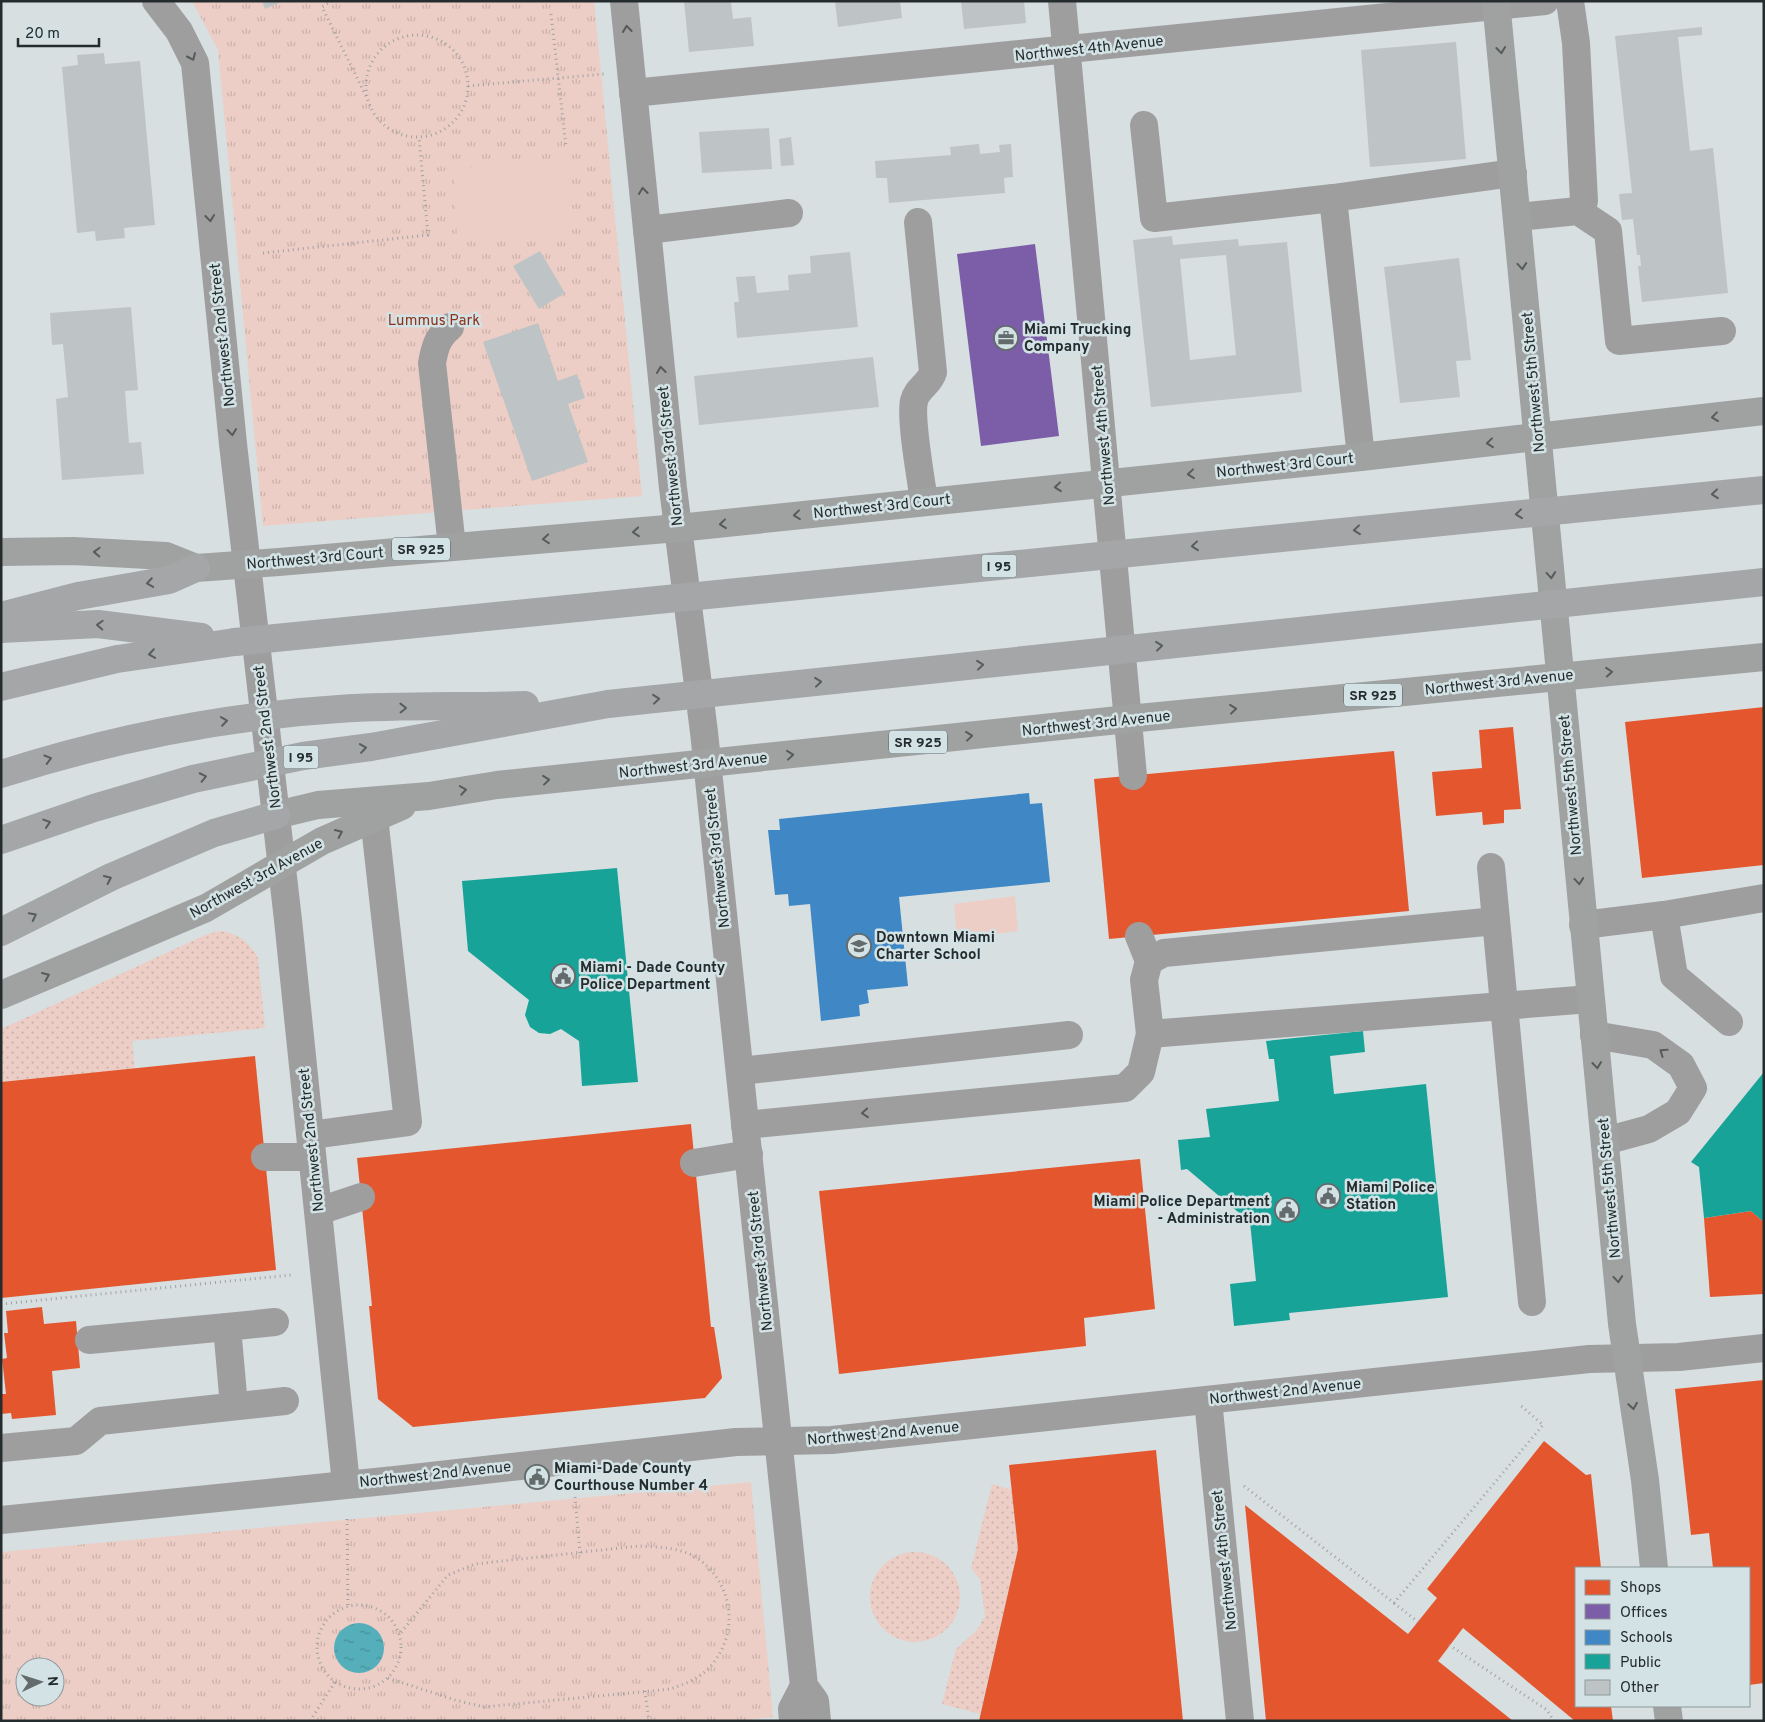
<svg xmlns="http://www.w3.org/2000/svg" width="1765" height="1722" font-family="Overpass,sans-serif">
  <defs>
    <pattern id="grass-dots" width="8" height="8" patternUnits="userSpaceOnUse" patternTransform="scale(1.25)"><rect width="8" height="8" fill="#eccec6"/><path d="M2 2h.1M6 6h.1" fill="none" stroke="#cab1aa" stroke-width="1.8" stroke-linecap="round"/></pattern>
    <pattern id="park-tufts" width="24" height="20" patternUnits="userSpaceOnUse" patternTransform="scale(1.25)"><rect width="24" height="20" fill="#eccec6"/><path d="M3 7l-1-3M5 7V3M7 7l1-3M15 17l-1-3M17 17v-4M19 17l1-3" fill="none" stroke="#cab1aa"/></pattern>
    <pattern id="water-ripples" width="26" height="14" patternUnits="userSpaceOnUse" patternTransform="scale(1.25)"><rect width="26" height="14" fill="#54afba"/><path d="M2 4q2-2 4 0t4 0M15 11q2-2 4 0t4 0" fill="none" stroke="#458f98"/></pattern>
  </defs>
  <rect width="100%" height="100%" fill="#d7dfe1"/>
  <g fill="url(#grass-dots)">
    <path d="M218,931C236,932 250,942 258,958L265,1028L132,1041L135,1069L1,1082V1029L203,936Z"/>
    <path d="M992,1484L1012,1490L1018,1549L980,1714L942,1704L956,1649L977,1630L985,1616L980,1579L971,1568Z"/>
    <circle cx="915" cy="1597" r="45"/>
  </g>
  <g fill="url(#park-tufts)" fill-rule="evenodd">
    <path d="M192,1H594L642,496L263,526L218,50Z"/>
    <path d="M751,1482L773,1717L733,1721H1V1552ZM25,1667H55V1697H25Z"/>
  </g>
  <g fill="#eccec6">
    <path d="M566,162L570,233L457,239L453,168Z"/>
    <path d="M1015,896L1018,931L957,939L954,904Z"/>
  </g>
  <circle fill="url(#water-ripples)" cx="359" cy="1648" r="25"/>
  <g fill="#e4572e">
    <path d="M1764,707V865L1642,878L1625,722Z"/>
    <path d="M1513,727L1521,809L1504,810V823L1483,825L1482,812L1436,816L1432,772L1482,768L1479,730Z"/>
    <path d="M1394,751L1409,911L1109,939L1094,779Z"/>
    <path d="M255,1056L276,1270L1,1298V1082Z"/>
    <path d="M691,1124L711,1327H714L722,1378L705,1398L413,1427L378,1399L369,1306H372L357,1158Z"/>
    <path d="M1140,1159L1155,1309L1084,1318L1086,1346L839,1374L819,1191Z"/>
    <path d="M1751,1211L1764,1222V1294L1710,1297L1704,1218Z"/>
    <path d="M42,1307L44,1324L76,1321L80,1368L52,1371L56,1415L12,1419L11,1413L1,1414V1394H6L2,1359L7,1358L4,1333H8L6,1311Z"/>
    <path d="M1764,1380V1683L1749,1685V1568H1713L1709,1533L1691,1535L1675,1389Z"/>
    <path d="M1544,1441L1586,1475L1591,1474L1601,1568H1576V1706H1611L1613,1721H1575L1463,1628L1438,1661L1513,1721H1266L1245,1505L1408,1634L1437,1598L1427,1589Z"/>
    <path d="M1156,1450L1183,1721H979L1018,1549L1009,1465Z"/>
  </g>
  <path fill="#7b5ea7" d="M1035,244L1059,436L981,446L957,254Z"/>
  <path fill="#3f88c5" d="M1029,793L1030,804L1042,803L1050,882L899,897L908,986L867,990L869,1003L859,1005L860,1016L821,1021L810,904L789,906L788,894L775,895L768,830H780L779,819Z"/>
  <g fill="#17a398">
    <path d="M617,868L638,1082L582,1086L579,1041L561,1029L550,1034L539,1033L530,1027L525,1015L529,1000L468,951L462,881Z"/>
    <path d="M1363,1031L1365,1052L1330,1056L1334,1094L1426,1084L1448,1297L1289,1313L1290,1320L1234,1326L1230,1284L1256,1281L1250,1222L1187,1169L1181,1170L1178,1140L1210,1137L1206,1109L1279,1101L1274,1059H1269L1266,1041Z"/>
    <path d="M1764,1072V1222L1751,1211L1704,1218L1699,1167L1691,1162Z"/>
  </g>
  <g fill="#bec4c5" fill-rule="evenodd">
    <path d="M262,1H283L265,9Z"/>
    <path d="M684,1L731,2L733,19L751,17L754,46L689,52Z"/>
    <path d="M835,1H900L902,18L838,27Z"/>
    <path d="M961,1H1024L1026,23L964,29Z"/>
    <path d="M1702,27V35L1678,37L1690,151L1713,148L1728,293L1642,302L1638,266H1641L1640,255H1637L1633,219L1622,220L1619,194L1632,193L1615,36Z"/>
    <path d="M1456,42L1466,159L1370,167L1361,50Z"/>
    <path d="M104,53L105,64L140,61L155,225L124,228L125,238L96,241L95,231L77,233L62,67L78,65L77,55Z"/>
    <path d="M769,128L772,169L702,173L699,132Z"/>
    <path d="M791,137L794,165L781,166L779,139Z"/>
    <path d="M979,144L980,154L1000,152L999,145L1011,144L1013,177L1004,178L1005,193L889,203L887,178H876L875,161L951,155L950,147Z"/>
    <path d="M1172,236L1173,245L1238,239L1239,246L1287,242L1302,392L1151,407L1133,240ZM1226,255L1236,355L1190,360L1180,259Z"/>
    <path d="M540,251L565,293L539,309L513,266Z"/>
    <path d="M850,252L858,327L737,338L734,302H739L736,277L755,276L757,293L789,290L788,275L811,273L810,256Z"/>
    <path d="M1459,258L1471,360L1456,361L1460,397L1400,403L1384,267Z"/>
    <path d="M131,307L138,390L125,391L129,443L141,442L144,474L62,480L56,399L68,397L63,344L52,345L50,313Z"/>
    <path d="M538,323L558,381L577,374L585,398L568,404L588,462L532,481L483,342Z"/>
    <path d="M873,357L879,407L699,425L694,376Z"/>
  </g>
  <g fill="none" stroke-linecap="round" stroke-linejoin="round">
    <g stroke="#a0a2a2" stroke-width="3" stroke-dasharray="1 4" stroke-linecap="butt">
      <path d="M332,1L322,7L366,96"/>
      <path d="M551,14L566,147"/>
      <circle cx="417" cy="86" r="51"/>
      <path d="M468,86L604,74"/>
      <path d="M263,253L428,235L419,138"/>
      <path d="M1,1304L291,1275"/>
      <path d="M1244,1486L1394,1603L1543,1425L1519,1404"/>
      <path d="M575,1497L580,1553"/>
      <path d="M347,1519L348,1607"/>
      <path d="M1394,1603L1418,1622"/>
      <circle cx="359" cy="1647" r="42"/>
      <path d="M1449,1645L1547,1710L1554,1721"/>
      <path d="M388,1678L455,1700L484,1707L671,1689C684,1684 698,1679 708,1669C740,1636 735,1584 697,1558C680,1547 657,1547 638,1546L475,1564L448,1575L399,1635"/>
      <path d="M645,1691L649,1721"/>
      <path d="M310,1721L335,1682"/>
    </g>
    <g stroke="#9f9e9f" stroke-width="28">
      <path d="M156,1L179,31L195,63L233,444L288,920L346,1484"/>
      <path d="M624,1L673,488L704,732L804,1686L815,1701L817,1721"/>
      <path d="M1062,1L1133,776"/>
      <path d="M1570,1L1576,43L1584,201L1578,211"/>
      <path d="M633,93L1545,1"/>
      <path d="M1144,125L1154,218L1333,198"/>
      <path d="M1517,217L1578,211L1608,231L1619,341L1722,331"/>
      <path d="M918,222L933,372C930,384 917,388 914,401C910,419 921,479 924,501"/>
      <path d="M647,230L789,213"/>
      <path d="M450,327C437,338 435,347 432,363L452,547"/>
      <path d="M1361,457L1333,198L1513,173"/>
      <path d="M1491,867L1532,1302"/>
      <path d="M1496,921L1164,953L1149,961L1144,980L1150,1034L1590,999"/>
      <path d="M1583,925L1664,915"/>
      <path d="M1139,936L1149,961"/>
      <path d="M1729,1022L1674,976L1664,915L1764,898"/>
      <path d="M1594,1035L1653,1045L1681,1065L1693,1088L1678,1112L1649,1129L1605,1141"/>
      <path d="M740,1071L1069,1035"/>
      <path d="M745,1125L1125,1088L1141,1072L1150,1034"/>
      <path d="M311,1135L408,1122L374,817"/>
      <path d="M265,1157H312"/>
      <path d="M694,1163L749,1154"/>
      <path d="M319,1211L361,1197"/>
      <path d="M89,1340L227,1327"/>
      <path d="M1208,1400L1240,1721"/>
      <path d="M234,1406L227,1327L275,1322"/>
      <path d="M1,1448L76,1441L100,1421L285,1401"/>
      <path d="M1,1520L395,1480L736,1442L832,1440L1589,1359L1679,1357L1764,1348"/>
      <path d="M793,1721L792,1709L804,1686"/>
    </g>
    <g stroke="#a0a2a1" stroke-width="28">
      <path d="M1496,1L1622,1324L1645,1480L1654,1568"/>
      <path d="M1,552L73,551L166,556L196,568L279,562L678,528L1361,457L1764,411"/>
      <path d="M276,815L318,805L429,796L497,785L1128,719L1764,657"/>
      <path d="M1,995L206,908L322,841L402,806"/>
      <path d="M1667,1706L1669,1721"/>
    </g>
    <g stroke="#a4a6a7" stroke-width="28">
      <path d="M1,616L78,596L169,580L196,568"/>
      <path d="M1,629L98,624L201,637"/>
      <path d="M1,687L117,659L235,642"/>
      <path d="M1,932L111,877L214,833L276,815"/>
    </g>
    <g stroke="#a4a6a7" stroke-width="28">
      <path d="M235,642L1764,490"/>
      <path d="M1,774C111,739 224,716 339,709C401,705 463,707 525,705"/>
      <path d="M1,840L94,808L193,779L303,756L371,747L608,704L1764,582"/>
    </g>
  </g>
  <defs><path id="oneway-chevron" d="M-2-3.5L2.5 0L-2 3.5" fill="none" stroke-width="1.6" stroke-linecap="round" stroke-linejoin="round" transform="scale(1.25)"/></defs>
  <g stroke="#565a5b">
    <use href="#oneway-chevron" transform="translate(627 29) rotate(-96)"/>
    <use href="#oneway-chevron" transform="translate(192 57) rotate(66)"/>
    <use href="#oneway-chevron" transform="translate(643 191) rotate(-96)"/>
    <use href="#oneway-chevron" transform="translate(210 218) rotate(84)"/>
    <use href="#oneway-chevron" transform="translate(661 370) rotate(-96)"/>
    <use href="#oneway-chevron" transform="translate(232 432) rotate(84)"/>
    <use href="#oneway-chevron" transform="translate(1663 1052) rotate(-145)"/>
    <use href="#oneway-chevron" transform="translate(865 1113) rotate(175)"/>
  </g>
  <g stroke="#565b5b">
    <use href="#oneway-chevron" transform="translate(1501 50) rotate(84)"/>
    <use href="#oneway-chevron" transform="translate(1522 266) rotate(85)"/>
    <use href="#oneway-chevron" transform="translate(1715 417) rotate(173)"/>
    <use href="#oneway-chevron" transform="translate(1490 443) rotate(174)"/>
    <use href="#oneway-chevron" transform="translate(1191 474) rotate(174)"/>
    <use href="#oneway-chevron" transform="translate(1058 487) rotate(174)"/>
    <use href="#oneway-chevron" transform="translate(797 515) rotate(174)"/>
    <use href="#oneway-chevron" transform="translate(723 524) rotate(174)"/>
    <use href="#oneway-chevron" transform="translate(636 532) rotate(175)"/>
    <use href="#oneway-chevron" transform="translate(546 539) rotate(175)"/>
    <use href="#oneway-chevron" transform="translate(97 552) rotate(-178)"/>
    <use href="#oneway-chevron" transform="translate(1551 575) rotate(85)"/>
    <use href="#oneway-chevron" transform="translate(1609 672) rotate(-5)"/>
    <use href="#oneway-chevron" transform="translate(1233 709) rotate(-6)"/>
    <use href="#oneway-chevron" transform="translate(969 736) rotate(-6)"/>
    <use href="#oneway-chevron" transform="translate(790 755) rotate(-6)"/>
    <use href="#oneway-chevron" transform="translate(546 780) rotate(-6)"/>
    <use href="#oneway-chevron" transform="translate(463 790) rotate(-9)"/>
    <use href="#oneway-chevron" transform="translate(339 833) rotate(-25)"/>
    <use href="#oneway-chevron" transform="translate(1579 881) rotate(85)"/>
    <use href="#oneway-chevron" transform="translate(46 976) rotate(-23)"/>
    <use href="#oneway-chevron" transform="translate(1597 1065) rotate(84)"/>
    <use href="#oneway-chevron" transform="translate(1618 1279) rotate(85)"/>
    <use href="#oneway-chevron" transform="translate(1633 1406) rotate(81)"/>
  </g>
  <g stroke="#585d5e">
    <use href="#oneway-chevron" transform="translate(1715 494) rotate(174)"/>
    <use href="#oneway-chevron" transform="translate(1519 514) rotate(174)"/>
    <use href="#oneway-chevron" transform="translate(1357 530) rotate(174)"/>
    <use href="#oneway-chevron" transform="translate(1195 546) rotate(174)"/>
    <use href="#oneway-chevron" transform="translate(150 583) rotate(171)"/>
    <use href="#oneway-chevron" transform="translate(100 625) rotate(-177)"/>
    <use href="#oneway-chevron" transform="translate(1159 646) rotate(-6)"/>
    <use href="#oneway-chevron" transform="translate(152 654) rotate(172)"/>
    <use href="#oneway-chevron" transform="translate(980 665) rotate(-6)"/>
    <use href="#oneway-chevron" transform="translate(818 682) rotate(-6)"/>
    <use href="#oneway-chevron" transform="translate(656 699) rotate(-6)"/>
    <use href="#oneway-chevron" transform="translate(403 708) rotate(-1)"/>
    <use href="#oneway-chevron" transform="translate(224 721) rotate(-8)"/>
    <use href="#oneway-chevron" transform="translate(363 748) rotate(-8)"/>
    <use href="#oneway-chevron" transform="translate(48 759) rotate(-16)"/>
    <use href="#oneway-chevron" transform="translate(203 777) rotate(-12)"/>
    <use href="#oneway-chevron" transform="translate(47 823) rotate(-18)"/>
    <use href="#oneway-chevron" transform="translate(108 879) rotate(-25)"/>
    <use href="#oneway-chevron" transform="translate(33 916) rotate(-27)"/>
  </g>
  <defs>
    <symbol id="office-ring" viewBox="-11 -11 22 22"><circle r="9.5" fill="#d3e2e5" stroke="#636b6c" stroke-width="1.5"/><path d="M-6-3h4V-5.5h4V-3h4V5H-6ZM-1-4.5V-3h2v-1.5ZM-6 0V1H6V0Z" fill="#636b6c"/></symbol>
    <symbol id="school-ring" viewBox="-11 -11 22 22"><circle r="9.5" fill="#d3e2e5" stroke="#636b6c" stroke-width="1.5"/><path d="M0-5L7-2L0 1L-7-2ZM-4 1L0 2.5L4 1V4Q0 6-4 4Z" fill="#636b6c"/></symbol>
    <symbol id="civic-ring" viewBox="-11 -11 22 22"><circle r="9.5" fill="#d3e2e5" stroke="#636b6c" stroke-width="1.5"/><path d="M-.6-6.5H3V-4.5H.6V-3L4-1V1h2V6H-6V1h2V-1L-.6-3ZM-1.2 2.5V6h2.4V2.5Z" fill="#636b6c"/></symbol>
  </defs>
  <g fill-rule="evenodd">
    <use href="#office-ring" x="992" y="324" width="28" height="28"/>
    <use href="#school-ring" x="845" y="932" width="28" height="28"/>
    <use href="#civic-ring" x="549" y="962" width="28" height="28"/>
    <use href="#civic-ring" x="1314" y="1182" width="28" height="28"/>
    <use href="#civic-ring" x="1273" y="1196" width="28" height="28"/>
    <use href="#civic-ring" x="523" y="1463" width="28" height="28"/>
  </g>
  <g text-anchor="middle" stroke-width="5" stroke-linejoin="round" paint-order="stroke">
    <g fill="#d3e2e5" stroke="#596364" stroke-width="1">
      <rect x="392" y="537.5" width="58" height="23" rx="4"/>
      <rect x="981.5" y="554.5" width="35" height="23" rx="4"/>
      <rect x="1344" y="683.5" width="58" height="23" rx="4"/>
      <rect x="889" y="730.5" width="58" height="23" rx="4"/>
      <rect x="283.5" y="745.5" width="35" height="23" rx="4"/>
    </g>
    <g font-size="14" font-weight="bold" fill="#252c2d">
      <text x="421" y="554">SR 925</text>
      <text x="999" y="571">I 95</text>
      <text x="1373" y="700">SR 925</text>
      <text x="918" y="747">SR 925</text>
      <text x="301" y="762">I 95</text>
    </g>
    <g font-size="15" fill="#252c2d" stroke="#d3e2e5">
      <text transform="translate(1089 48) rotate(-6)" y="5">Northwest 4th Avenue</text>
      <text transform="translate(222 335) rotate(-96)" y="5">Northwest 2nd Street</text>
      <text transform="translate(1533 382) rotate(-95)" y="5">Northwest 5th Street</text>
      <text transform="translate(1103 435) rotate(-95)" y="5">Northwest 4th Street</text>
      <text transform="translate(670 456) rotate(-96)" y="5">Northwest 3rd Street</text>
      <text transform="translate(1285 465) rotate(-6)" y="5">Northwest 3rd Court</text>
      <text transform="translate(882 506) rotate(-6)" y="5">Northwest 3rd Court</text>
      <text transform="translate(315 558) rotate(-5)" y="5">Northwest 3rd Court</text>
      <text transform="translate(1499 682) rotate(-6)" y="5">Northwest 3rd Avenue</text>
      <text transform="translate(1096 723) rotate(-6)" y="5">Northwest 3rd Avenue</text>
      <text transform="translate(267 737) rotate(-97)" y="5">Northwest 2nd Street</text>
      <text transform="translate(693 765) rotate(-6)" y="5">Northwest 3rd Avenue</text>
      <text transform="translate(1570 785) rotate(-95)" y="5">Northwest 5th Street</text>
      <text transform="translate(717 858) rotate(-96)" y="5">Northwest 3rd Street</text>
      <text transform="translate(256 878) rotate(-29)" y="5">Northwest 3rd Avenue</text>
      <text transform="translate(311 1140) rotate(-96)" y="5">Northwest 2nd Street</text>
      <text transform="translate(1609 1188) rotate(-95)" y="5">Northwest 5th Street</text>
      <text transform="translate(760 1261) rotate(-96)" y="5">Northwest 3rd Street</text>
      <text transform="translate(1285 1391) rotate(-6)" y="5">Northwest 2nd Avenue</text>
      <text transform="translate(883 1433) rotate(-5)" y="5">Northwest 2nd Avenue</text>
      <text transform="translate(435 1474) rotate(-6)" y="5">Northwest 2nd Avenue</text>
      <text transform="translate(1224 1560) rotate(-96)" y="5">Northwest 4th Street</text>
    </g>
    <g font-size="15" fill="#8c3319" stroke="#d3e2e5">
      <text x="434" y="325">Lummus Park</text>
    </g>
    <g font-size="15" font-weight="bold" fill="#252c2d" stroke="#d3e2e5" text-anchor="start">
      <text x="1024" y="334">Miami Trucking<tspan x="1024" dy="17">Company</tspan></text>
      <text x="876" y="942">Downtown Miami<tspan x="876" dy="17">Charter School</tspan></text>
      <text x="580" y="972">Miami - Dade County<tspan x="580" dy="17">Police Department</tspan></text>
      <text x="1346" y="1192">Miami Police<tspan x="1346" dy="17">Station</tspan></text>
      <text x="1270" y="1206" text-anchor="end">Miami Police Department<tspan x="1270" dy="17">- Administration</tspan></text>
      <text x="554" y="1473">Miami-Dade County<tspan x="554" dy="17">Courthouse Number 4</tspan></text>
    </g>
  </g>
  <rect width="1765" height="1722" fill="none" stroke="#252c2d" stroke-width="5"/>
  <rect x="1575" y="1567" width="175" height="140" fill="#d3e2e5" stroke="#8d999b"/>
  <rect x="1585" y="1580" width="25" height="15" fill="#e4572e" stroke="#8d999b"/>
  <text x="1620" y="1592" font-size="15" fill="#252c2d">Shops</text>
  <rect x="1585" y="1604" width="25" height="15" fill="#7b5ea7" stroke="#8d999b"/>
  <text x="1620" y="1617" font-size="15" fill="#252c2d">Offices</text>
  <rect x="1585" y="1630" width="25" height="15" fill="#3f88c5" stroke="#8d999b"/>
  <text x="1620" y="1642" font-size="15" fill="#252c2d">Schools</text>
  <rect x="1585" y="1654" width="25" height="15" fill="#17a398" stroke="#8d999b"/>
  <text x="1620" y="1667" font-size="15" fill="#252c2d">Public</text>
  <rect x="1585" y="1680" width="25" height="15" fill="#bec4c5" stroke="#8d999b"/>
  <text x="1620" y="1692" font-size="15" fill="#252c2d">Other</text>
  <g transform="translate(40 1682) rotate(86)"><circle r="24" fill="#d3e2e5" stroke="#8d999b"/>
  <path d="M0-4L9 19L0 12L-9 19Z" fill="#636b6c"/>
  <text y="-8" font-size="14" font-weight="bold" text-anchor="middle" fill="#252c2d">N</text>
  </g>
  <path d="M18 38v8h81v-8" fill="none" stroke="#252c2d" stroke-width="2.5"/>
  <text x="25" y="38" font-size="15" fill="#252c2d" stroke="#d3e2e5" stroke-width="4" paint-order="stroke">20 m</text>
</svg>
